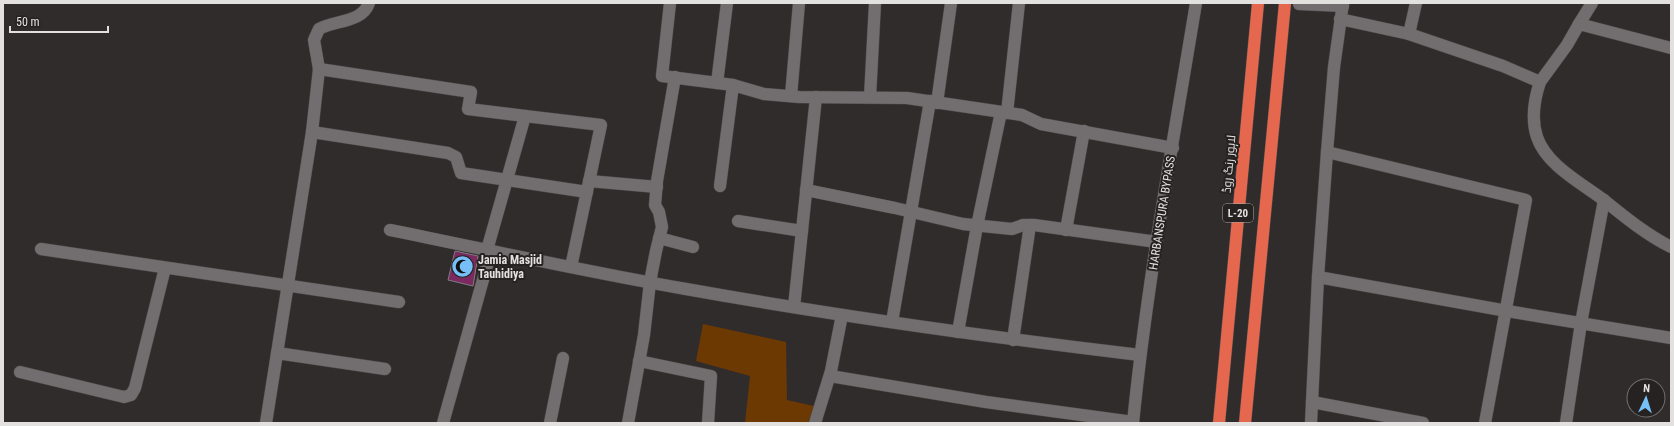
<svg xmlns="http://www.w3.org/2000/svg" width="1674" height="426" font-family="'Roboto Condensed',Cairo,sans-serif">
  <rect width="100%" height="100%" fill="#302c2c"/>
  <path fill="#6d3902" d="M703,324L786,342L787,400L814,406L808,423H745L750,376L696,361Z"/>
  <path fill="#7b2960" stroke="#817d7f" d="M455,251L478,256L473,286L448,280Z"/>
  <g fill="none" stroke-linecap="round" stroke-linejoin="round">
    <defs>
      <g id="minor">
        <path d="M670,3L662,76L733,85L764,94L799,97L907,98L1022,115L1041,124L1173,148"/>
        <path d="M1340,19L1409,34L1503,66L1540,82C1534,100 1531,119 1537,137C1546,165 1583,184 1605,201C1626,218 1647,235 1671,247"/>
        <path d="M1579,24L1592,3"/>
        <path d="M1409,34L1416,3"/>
        <path d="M319,69L471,92L468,109L525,116L487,250"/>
        <path d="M1540,82L1567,45L1579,24L1671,48"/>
        <path d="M717,83L727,3"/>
        <path d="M791,96L799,3"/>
        <path d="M870,97L875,3"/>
        <path d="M937,103L951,3"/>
        <path d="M1007,113L1019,3"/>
        <path d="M525,116L601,125L571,267"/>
        <path d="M312,132L448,153L456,157L461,173L587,192"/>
        <path d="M1327,152L1526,200L1485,423"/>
        <path d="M589,181L657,187"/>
        <path d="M720,186L733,85"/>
        <path d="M806,190L895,208L963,224L1012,229L1023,225H1034L1157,242"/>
        <path d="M738,221L802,231"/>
        <path d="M390,230C489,250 587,272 686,289C837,316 989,337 1140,355"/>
        <path d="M1066,230L1084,131"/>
        <path d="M659,238L693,247"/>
        <path d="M41,249L399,302"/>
        <path d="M1318,277L1507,311L1671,338"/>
        <path d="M794,307L816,97"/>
        <path d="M892,322L930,101"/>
        <path d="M958,332L977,226L1001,112"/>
        <path d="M1013,340L1030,225"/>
        <path d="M277,353L385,369"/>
        <path d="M639,361L711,376L708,423"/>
        <path d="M20,372L124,397L131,395L135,388L165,268"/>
        <path d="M830,376L986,402L1133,422"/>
        <path d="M1312,402L1423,423"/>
        <path d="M266,423L312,132L319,69L314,40L319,29C335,20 362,23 369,3"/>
        <path d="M443,423L491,251"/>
        <path d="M550,423L563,358"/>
        <path d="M628,423L644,335L650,282L656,251L662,227L659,212L655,205L657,181L675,77"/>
        <path d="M815,423L831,371L842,315"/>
        <path d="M1566,423L1581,323L1604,200"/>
      </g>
      <g id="tertiary">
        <path d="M1299,4L1343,6"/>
        <path d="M1133,423C1147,282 1173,143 1196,3"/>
        <path d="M1311,423L1318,277L1327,152L1334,67L1343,3"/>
      </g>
      <g id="motorway">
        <path d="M1219,423L1258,3"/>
        <path d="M1245,423L1285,3"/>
      </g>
    </defs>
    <use href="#minor" stroke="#4d494a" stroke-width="13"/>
    <use href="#tertiary" stroke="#4d494a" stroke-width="13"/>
    <use href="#motorway" stroke="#4d494a" stroke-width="13"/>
    <use href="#minor" stroke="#726d6e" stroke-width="12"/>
    <use href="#tertiary" stroke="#726d6e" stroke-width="12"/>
    <use href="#motorway" stroke="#e5684e" stroke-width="12"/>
  </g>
  <defs>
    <symbol id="mosque-disc" viewBox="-11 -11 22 22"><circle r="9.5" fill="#76c0f7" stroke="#262222"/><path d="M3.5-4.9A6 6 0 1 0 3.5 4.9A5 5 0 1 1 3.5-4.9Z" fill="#111"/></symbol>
  </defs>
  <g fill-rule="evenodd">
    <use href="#mosque-disc" x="450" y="254" width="25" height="25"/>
  </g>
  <g text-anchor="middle" stroke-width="4" stroke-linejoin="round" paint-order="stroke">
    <rect fill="#262222" stroke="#aaa7a7" stroke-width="1" x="1223" y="204" width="30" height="18" rx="3"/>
    <g font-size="11" font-weight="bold" fill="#e3e0e0">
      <text x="1238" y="217">L-20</text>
    </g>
    <g font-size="12" fill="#e3e0e0" stroke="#262222">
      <text transform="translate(1229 164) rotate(-85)" y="4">لاہور رنگ روڈ</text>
      <text transform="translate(1162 213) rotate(-81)" y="4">HARBANSPURA BYPASS</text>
    </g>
    <g font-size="12" font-weight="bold" fill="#e3e0e0" stroke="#262222" text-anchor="start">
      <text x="478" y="264">Jamia Masjid<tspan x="478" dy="14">Tauhidiya</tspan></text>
    </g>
  </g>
  <rect width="1674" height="426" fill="none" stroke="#e3e0e0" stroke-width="8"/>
  <g transform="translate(1646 398) rotate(4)"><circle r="19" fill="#262222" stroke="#726e6e"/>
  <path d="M0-3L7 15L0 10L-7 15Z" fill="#76c0f7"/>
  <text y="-6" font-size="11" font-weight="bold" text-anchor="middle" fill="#e3e0e0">N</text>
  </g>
  <path d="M10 26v6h98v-6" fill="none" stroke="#e3e0e0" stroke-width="2"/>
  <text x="16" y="26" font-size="12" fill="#e3e0e0" stroke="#262222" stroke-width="3" paint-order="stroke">50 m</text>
</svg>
